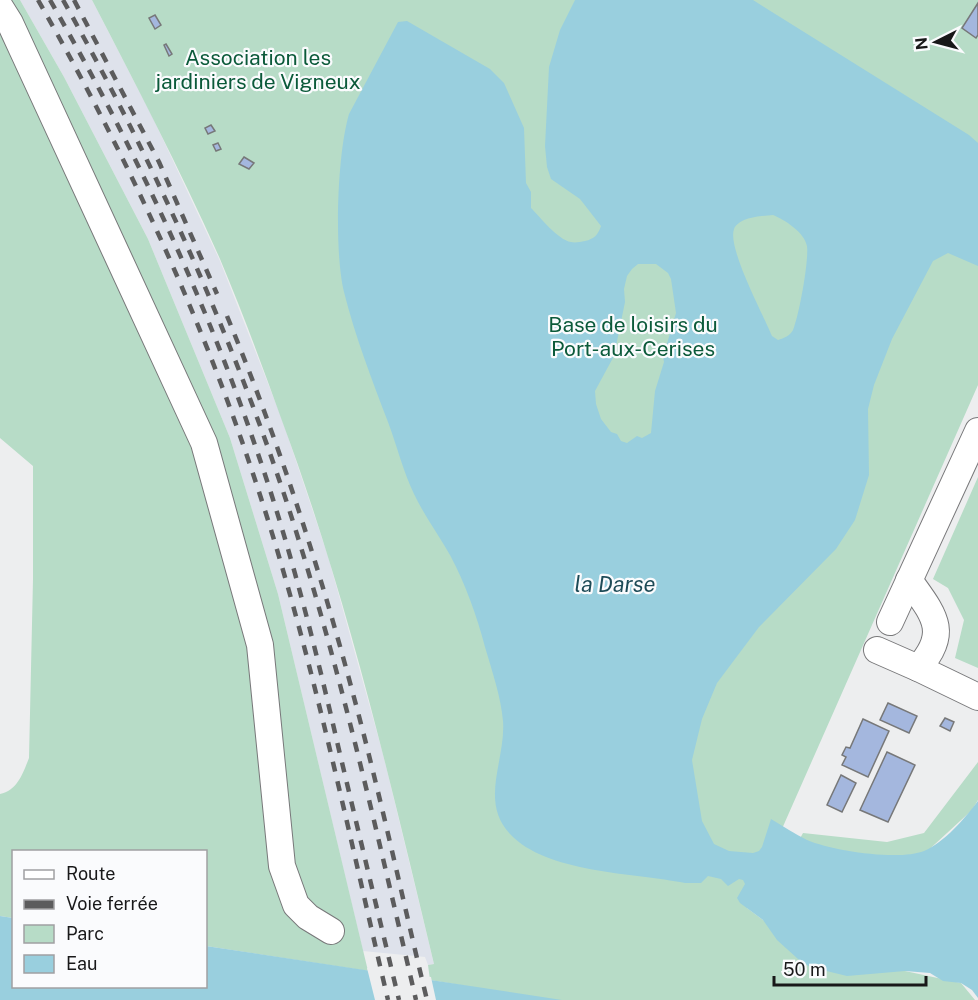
<svg xmlns="http://www.w3.org/2000/svg" width="978" height="1000" font-family="'Public Sans',sans-serif">
  <rect width="100%" height="100%" fill="#edeeef"/>
  <path fill="#dee2eb" d="M20,0H92L153,118L220,261L282,419L328,556L383,754L434,964L428,965L425,957L363,951L278,594L230,438L148,239L64,77Z"/>
  <g fill="#b7dcc7">
    <path d="M0,0H20L64,77L148,239L230,438L278,594L368,971L206,946V852H14L13,918L0,916V794C18,790 23,773 29,758L33,579V466L0,438Z"/>
    <path d="M92,0H978V385L747,908L763,920L905,971L961,983L975,1000H551L430,980L428,965L434,964C390,780 347,595 281,418C262,365 242,311 220,259C181,171 136,85 92,0Z"/>
    <path d="M978,477V668L955,658L964,620L948,588L933,579Z"/>
    <path d="M978,762V800L972,810L922,856L867,859L797,844L803,833L887,842L924,833Z"/>
  </g>
  <g fill="#99cfde" fill-rule="evenodd">
    <path d="M575,0H753L969,135L978,143V266L948,253L933,261L892,339L874,385L868,409L869,475L855,520L836,549L759,627L717,683L702,719L692,760L702,821L714,844L729,851L753,853L759,851L762,847L771,819C783,826 795,834 807,840C833,851 899,861 924,851C945,842 965,818 978,801V998L972,990L961,983L943,981L930,973L905,971L847,976L810,967L798,959L777,940L763,920L740,903L737,898L745,884L743,880L739,879L728,886L721,879L708,876L701,883H685C635,873 546,873 510,834C479,801 506,760 503,721C501,697 492,671 485,647C477,616 465,583 450,555C438,534 424,515 414,494C403,471 397,446 388,422C372,380 355,336 344,292C334,251 337,155 349,114L398,22L407,21L490,69L504,83L524,128L526,183L531,192V208C540,217 558,240 571,242C575,243 580,242 585,241C594,239 598,235 601,226L580,199L551,179L547,167L545,146L549,67L560,30ZM773,215C785,220 804,232 807,246C809,261 799,316 793,330C790,336 784,338 778,340L772,336C764,316 727,248 734,229C739,217 762,216 773,215ZM638,264H656L668,273L671,279L676,313L663,357L664,362L655,391L651,433L642,438L637,436L627,443L621,441L617,434L611,432L601,419L596,404L595,391L614,356L625,302L624,289L627,276L632,269Z"/>
    <path d="M0,916L13,918L14,986H206V946L562,1000H0Z"/>
  </g>
  <path fill="#edeeef" d="M367,968L431,977L436,1000H375Z"/>
  <g fill="#a4b7de" stroke="#777879" stroke-width="1.5">
    <path d="M978,3V35L976,38L962,28Z"/>
    <path d="M155,15L161,25L155,29L149,18Z"/>
    <path d="M166,44L172,54L169,56L164,45Z"/>
    <path d="M211,125L215,131L208,134L205,128Z"/>
    <path d="M218,143L221,149L216,151L213,145Z"/>
    <path d="M244,157L254,163L249,169L239,164Z"/>
    <path d="M888,703L917,716L909,733L880,720Z"/>
    <path d="M945,718L954,722L950,731L940,726Z"/>
    <path d="M863,719L889,731L868,777L842,765L846,757L842,755L846,747L850,748Z"/>
    <path d="M887,752L915,765L888,822L860,810Z"/>
    <path d="M841,775L856,783L842,812L827,805Z"/>
  </g>
  <g fill="none" stroke-linecap="round" stroke-linejoin="round">
    <defs>
      <g id="minor">
        <path d="M0,7L10,23L22,49L204,443L260,645L282,866L296,905L308,917L331,931"/>
        <path d="M890,622L978,431"/>
        <path d="M877,650L918,668C951,632 933,614 909,580"/>
        <path d="M918,668L978,697"/>
      </g>
    </defs>
    <use href="#minor" stroke="#78787a" stroke-width="28"/>
    <use href="#minor" stroke="#fff" stroke-width="26"/>
    <g stroke="#5c5c5d" stroke-width="4.5" stroke-dasharray="10 10" stroke-linecap="butt">
      <path d="M38,0C120,143 194,300 247,456C308,633 345,818 388,1000"/>
      <path d="M50,0C132,143 204,295 257,451C291,549 316,650 339,750C359,834 379,917 399,1000"/>
      <path d="M63,0C153,160 229,328 287,503C340,666 377,833 416,1000"/>
      <path d="M74,0L159,162L217,294"/>
      <path d="M227,316C277,437 318,563 352,690C380,793 402,897 427,1000"/>
    </g>
  </g>
  <g text-anchor="middle" stroke-width="4.5" stroke-linejoin="round" paint-order="stroke">
    <g font-size="21" fill="#0b5a3a" stroke="#fafbfd">
      <text x="258" y="65">Association les<tspan x="258" dy="24">jardiniers de Vigneux</tspan></text>
      <text x="633" y="332">Base de loisirs du<tspan x="633" dy="24">Port-aux-Cerises</tspan></text>
    </g>
    <g font-size="22" font-style="italic" fill="#1d4b57" stroke="#fafbfd">
      <text x="615" y="592">la Darse</text>
    </g>
  </g>
  <rect x="12" y="850" width="195" height="138" fill="#fafbfd" stroke="#a0a0a2" stroke-width="1.5"/>
  <rect x="24" y="870" width="30" height="9" fill="#ffffff" stroke="#a0a0a2" stroke-width="1.5"/>
  <text x="66" y="880" font-size="18" fill="#181819">Route</text>
  <rect x="24" y="900" width="30" height="9" fill="#5c5c5d" stroke="#a0a0a2" stroke-width="1.5"/>
  <text x="66" y="910" font-size="18" fill="#181819">Voie ferrée</text>
  <rect x="24" y="925" width="30" height="18" fill="#b7dcc7" stroke="#a0a0a2" stroke-width="1.5"/>
  <text x="66" y="940" font-size="18" fill="#181819">Parc</text>
  <rect x="24" y="955" width="30" height="18" fill="#99cfde" stroke="#a0a0a2" stroke-width="1.5"/>
  <text x="66" y="970" font-size="18" fill="#181819">Eau</text>
  <g transform="translate(936 42) rotate(264)" stroke="#fafbfd" stroke-width="4.5" paint-order="stroke">
  <path d="M0-4.5L10 22L0 15L-10 22Z" fill="#181819"/>
  <text y="-9" font-size="16" font-weight="bold" text-anchor="middle" fill="#181819">N</text>
  </g>
  <path d="M774 976v9h152v-9" fill="none" stroke="#181819" stroke-width="3"/>
  <text x="783" y="976" font-size="18" fill="#181819" stroke="#fafbfd" stroke-width="4.5" paint-order="stroke">50 m</text>
</svg>
